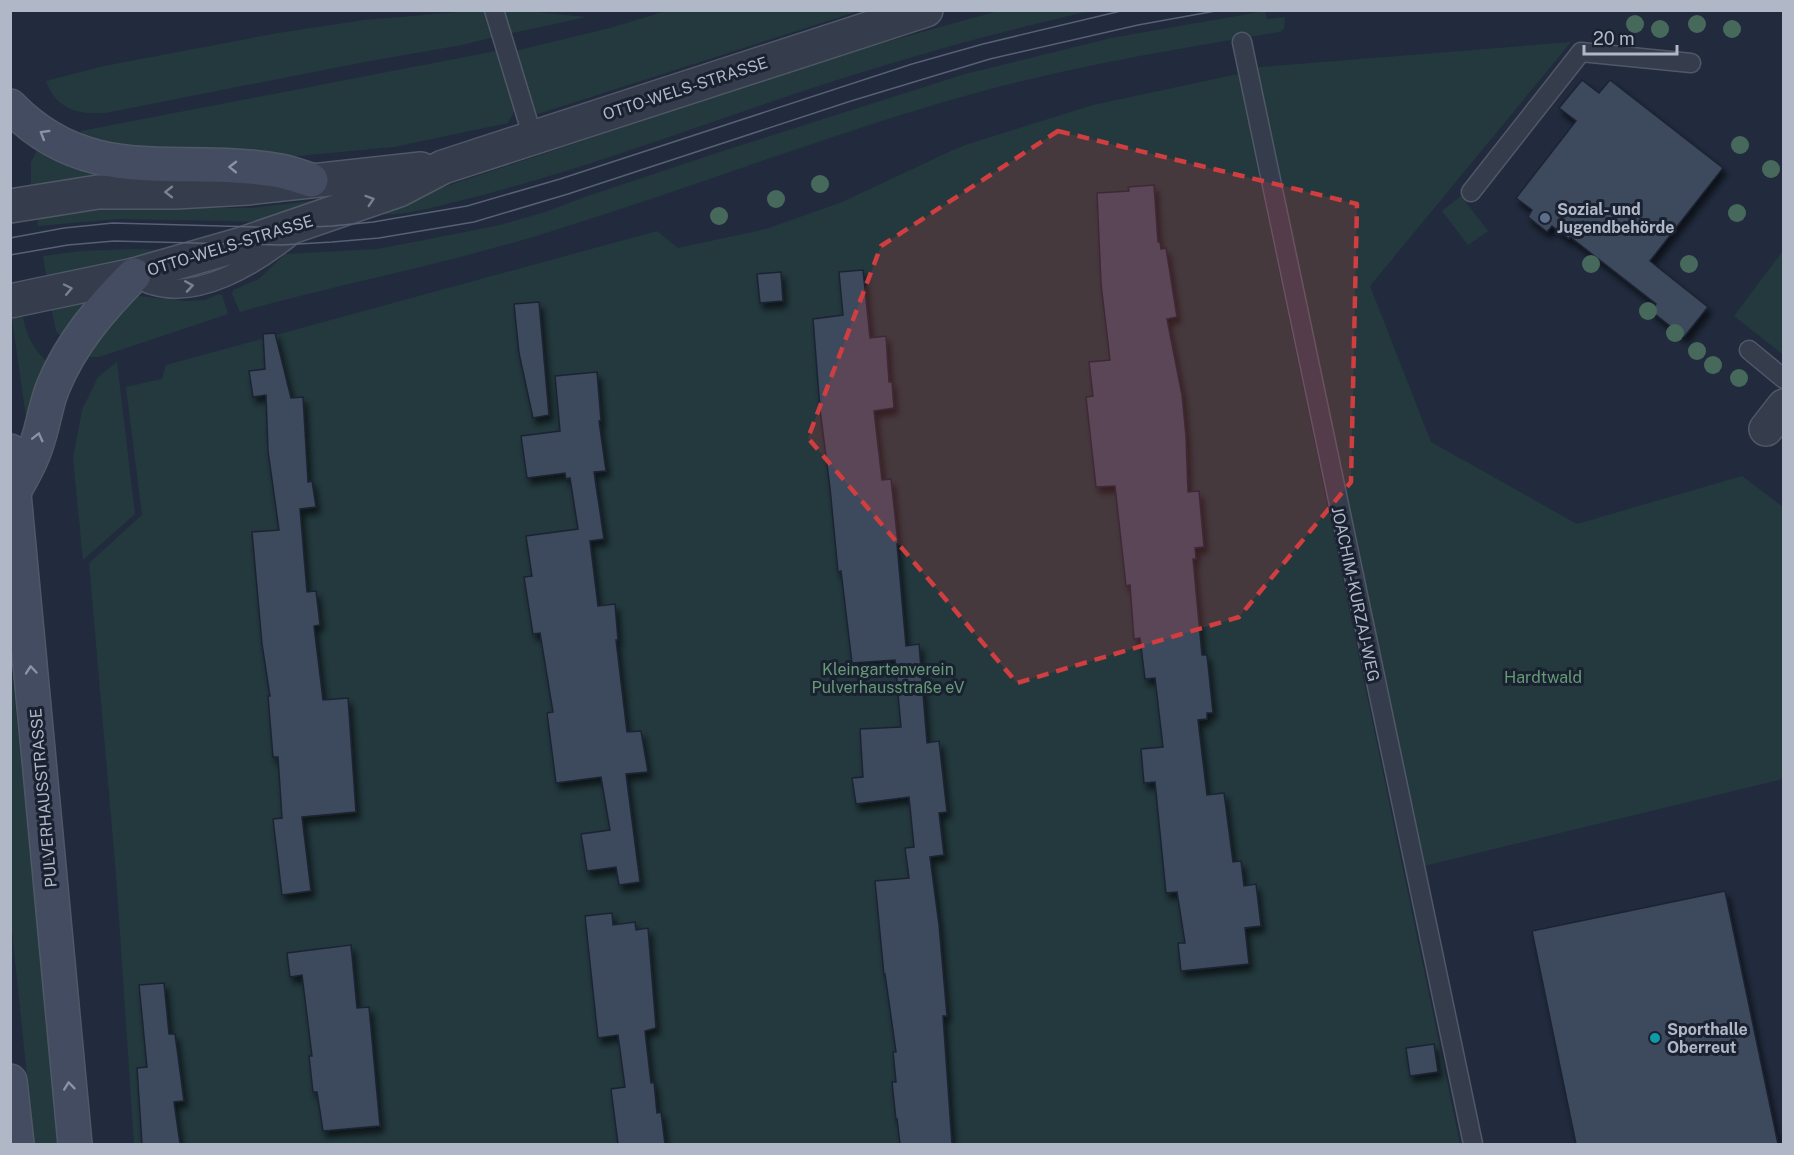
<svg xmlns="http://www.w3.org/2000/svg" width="1794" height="1155" font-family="'Public Sans',sans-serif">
  <defs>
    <filter id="shadow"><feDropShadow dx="3.5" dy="6" stdDeviation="3" flood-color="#0009"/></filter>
  </defs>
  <rect width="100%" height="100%" fill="#212b3d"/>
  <g fill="#23393e">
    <path d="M471,11H487L494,37L462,45L370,61L105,113C78,115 56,109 46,81L104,66L278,33L364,20Z"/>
    <path d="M503,11H526L586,17L508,34Z"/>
    <path d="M666,11H859L538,114L531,109L511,52L610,28Z"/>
    <path d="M998,11H1090C1019,27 949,46 879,67C739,109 604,165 463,200C436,206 395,220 369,212L777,76L886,42Z"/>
    <path d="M1265,11L1267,19L1285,17L1284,29L1280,32C1177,49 1073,66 972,94C829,134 691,188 549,232C447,264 342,283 240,312L232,294L233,290L259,279L285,254L378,249L500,225L545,212L585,197L723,151L965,74L1111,38Z"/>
    <path d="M1571,42L1370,286L1431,442L1577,524L1742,476L1783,507V779L1424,866L1249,68Z"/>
    <path d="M496,51L515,110L508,123L394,147L276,158L84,144L81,131Z"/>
    <path d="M1238,74L1460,1144H134L116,874L89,563L142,515L126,387L162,379L166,365L657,231L678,248L766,229L842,202L953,150L968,144L1093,105Z"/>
    <path d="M40,144L103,173L102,176L31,186V162Z"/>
    <path d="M1461,196L1488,231L1468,245L1442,211Z"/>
    <path d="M319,200L270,222L119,219L38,226L37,216L86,210L123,208H252Z"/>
    <path d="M133,249L175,250L47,281L43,256L81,251Z"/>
    <path d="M1782,252L1784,350L1781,353L1734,316Z"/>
    <path d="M219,294L222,295L228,314L99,357H91L84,353L120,309L138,296L186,301L205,300Z"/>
    <path d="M96,296L66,342L56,331L50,302Z"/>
    <path d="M21,308C26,334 31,349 52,366L27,424L11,312Z"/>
    <path d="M117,362L135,514L83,560L73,458L82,410L98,377Z"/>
    <path d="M10,652L59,1144H34L10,911Z"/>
  </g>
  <g fill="#3d495c" stroke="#1c2433" stroke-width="1.5" filter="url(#shadow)">
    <path d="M1582,80L1599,93L1610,80L1723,168L1650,261L1708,307L1684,337L1651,311L1656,304L1570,237L1569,239L1552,226L1547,232L1528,217L1532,210L1516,198L1576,121L1559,108Z"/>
    <path d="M1154,185L1158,242H1160L1161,249L1166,248L1177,317L1167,319L1182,395L1186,436L1188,492L1199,491L1204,547L1195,548L1196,559H1193L1202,655H1207L1213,713H1207V719L1198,720L1207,795L1224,793L1233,862L1241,861L1244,886L1256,884L1261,926L1245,928L1249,964L1181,971L1178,943H1185L1177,892L1166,893L1155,782L1144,783L1141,749L1163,747L1155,678L1145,679L1140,638L1134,639L1130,585L1126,586L1115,486L1096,487L1086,397L1093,396L1089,362L1110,360L1101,284L1097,193L1129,191L1128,187Z"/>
    <path d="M863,270L870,338L886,336L889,382H892L894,408L874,411L882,480L891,479L898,544H897L906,646L919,644L927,743L939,741L947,812L939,813L944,855L930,857L939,925L947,1016H943L952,1144H900L897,1119L896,1120L892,1082H896L893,1052H896L885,974L884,975L875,881L909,878L905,848L914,847L909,797L856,804L852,778L863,777L860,729L901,727L895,660L852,663L841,571L838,572L830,488L820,409L813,319L843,315L839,272Z"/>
    <path d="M781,272L783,301L760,303L757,274Z"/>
    <path d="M539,302L549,415L533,418L519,353L514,304Z"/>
    <path d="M275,333L291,398L303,397L308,482L312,481L316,507L300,509L307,592L316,591L320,625L314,626L323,700L348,698L356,812L302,817L311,891L282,895L273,819L282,818L278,757H273L268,696H270L262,644L252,532L279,530L268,451L266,395L253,397L249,371L265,369L263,334Z"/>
    <path d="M597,372L601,421H599L606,471L594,472L604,539L590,541L598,606L615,604L618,640H616L627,732L641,731L648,772L626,774L640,882L619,885L616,867L587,871L581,834L610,830L601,777L556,783L547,713L553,712L540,633L533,634L524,577L532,576L526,536L578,529L570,478L566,479L565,473L527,478L521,436L560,431L555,376Z"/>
    <path d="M1725,891L1778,1144H1576L1532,931Z"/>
    <path d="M612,913L613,925L635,922L636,930L648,928L656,1028L645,1031L651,1083L654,1082L657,1113L661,1112L665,1144H618L611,1089L625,1087L618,1035L598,1038L585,916Z"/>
    <path d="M351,945L357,1008L369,1007L380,1126L323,1131L317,1092H313L309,1056H312L302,975L290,977L287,953Z"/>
    <path d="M164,983L169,1034H175L184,1101L174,1102L180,1144H142L137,1068L147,1067L139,985Z"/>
    <path d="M1434,1044L1438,1072L1410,1076L1406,1048Z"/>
  </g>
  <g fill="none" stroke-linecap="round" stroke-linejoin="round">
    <defs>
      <g id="service">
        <path d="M494,10L533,138"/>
        <path d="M1242,42L1473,1144"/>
        <path d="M1471,192L1581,52L1691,63"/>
        <path d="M135,276C140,279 146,284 152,285C198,300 255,265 290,237"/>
        <path d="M1749,350L1784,379"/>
      </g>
      <path id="minor" d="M1766,429L1784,406"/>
      <g id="tertiary">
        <path d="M10,206L98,192H175L247,188L421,169"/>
        <path d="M10,301L134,275L242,244L399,190L443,167L926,10"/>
      </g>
      <g id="secondary">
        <path d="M10,106C91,190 181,153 280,171C291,173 301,177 311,180"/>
        <path d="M10,451L75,1144"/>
        <path d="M15,490C24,474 33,458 38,440C44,422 46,404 53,387C71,343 101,308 134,275"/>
        <path d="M10,1081L17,1144"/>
      </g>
    </defs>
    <use href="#service" stroke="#505867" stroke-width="21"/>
    <use href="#minor" stroke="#505867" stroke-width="36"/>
    <use href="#tertiary" stroke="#505867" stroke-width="36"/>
    <use href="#secondary" stroke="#505867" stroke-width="36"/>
    <use href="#service" stroke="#353d4d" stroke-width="18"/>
    <use href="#minor" stroke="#353d4d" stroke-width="33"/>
    <use href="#tertiary" stroke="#353d4d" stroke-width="33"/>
    <use href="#secondary" stroke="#434c60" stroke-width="33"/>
    <g stroke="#576174" stroke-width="1.5">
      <path d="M10,238L64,228L113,223L289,228L332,226L373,222L467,206L560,179L912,64L983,44L1125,10"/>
      <path d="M10,255L68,245L114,241L281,245L332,242L379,238L474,222L568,194L851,101L990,59L1138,25L1221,10"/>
    </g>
  </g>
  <g fill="#47695c">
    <circle cx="1635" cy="24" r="9"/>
    <circle cx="1697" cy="24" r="9"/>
    <circle cx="1660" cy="29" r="9"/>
    <circle cx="1732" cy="29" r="9"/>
    <circle cx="1740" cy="145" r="9"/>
    <circle cx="1771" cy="169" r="9"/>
    <circle cx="820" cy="184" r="9"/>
    <circle cx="776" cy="199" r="9"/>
    <circle cx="1737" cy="213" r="9"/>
    <circle cx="719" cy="216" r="9"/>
    <circle cx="1591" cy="264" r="9"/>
    <circle cx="1689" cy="264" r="9"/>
    <circle cx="1648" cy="311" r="9"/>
    <circle cx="1675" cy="333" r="9"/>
    <circle cx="1697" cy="351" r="9"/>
    <circle cx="1713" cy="365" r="9"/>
    <circle cx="1739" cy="378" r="9"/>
  </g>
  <defs><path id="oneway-chevron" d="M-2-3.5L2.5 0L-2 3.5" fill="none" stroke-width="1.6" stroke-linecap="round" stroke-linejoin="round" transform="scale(1.5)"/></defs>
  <g stroke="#8a92a4">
    <use href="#oneway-chevron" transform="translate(44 134) rotate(-149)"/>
    <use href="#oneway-chevron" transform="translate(233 167) rotate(-179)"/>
    <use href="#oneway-chevron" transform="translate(38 437) rotate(-76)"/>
    <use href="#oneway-chevron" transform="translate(31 670) rotate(-95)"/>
    <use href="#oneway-chevron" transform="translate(69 1086) rotate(-96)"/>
  </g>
  <g stroke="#798191">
    <use href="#oneway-chevron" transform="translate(169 192) rotate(180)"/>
    <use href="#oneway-chevron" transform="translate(370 200) rotate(-18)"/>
    <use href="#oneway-chevron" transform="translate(189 286) rotate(-9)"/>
    <use href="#oneway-chevron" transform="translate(68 289) rotate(-12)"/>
  </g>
  <path fill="#d03e40" fill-opacity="0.2" stroke="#d03e40" stroke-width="4.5" stroke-dasharray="12 8" stroke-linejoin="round" d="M1058,131L1357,204L1351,482L1239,617L1017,683L808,438L881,246Z"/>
  <circle fill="#5c6f8a" stroke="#1a2231" stroke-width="2" cx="1545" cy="218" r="6"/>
  <circle fill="#0f9aa8" stroke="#1a2231" stroke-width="2" cx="1655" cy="1038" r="6"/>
  <g text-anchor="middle" stroke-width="6" stroke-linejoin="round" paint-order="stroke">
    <g font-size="16" fill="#b0b8c8" stroke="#1a2231">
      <text transform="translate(685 88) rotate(-18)" y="6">OTTO-WELS-STRASSE</text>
      <text transform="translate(230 245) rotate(-17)" y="6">OTTO-WELS-STRASSE</text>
      <text transform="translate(1356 594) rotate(78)" y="6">JOACHIM-KURZAJ-WEG</text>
      <text transform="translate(43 798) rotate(-95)" y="6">PULVERHAUSSTRASSE</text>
    </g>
    <g font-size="16" font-weight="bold" fill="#b0b8c8" stroke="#1a2231" text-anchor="start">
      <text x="1557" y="215">Sozial- und<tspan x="1557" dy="18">Jugendbehörde</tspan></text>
      <text x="1667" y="1035">Sporthalle<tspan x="1667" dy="18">Oberreut</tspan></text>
    </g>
    <g font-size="16" fill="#669b76" stroke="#1a2231">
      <text x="888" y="675">Kleingartenverein<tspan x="888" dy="18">Pulverhausstraße eV</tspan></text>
      <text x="1543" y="683">Hardtwald</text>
    </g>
  </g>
  <rect width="1794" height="1155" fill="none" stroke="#b0b8c8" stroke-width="24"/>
  <path d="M1584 45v9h93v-9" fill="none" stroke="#b0b8c8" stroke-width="3"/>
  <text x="1593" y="45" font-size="18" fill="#b0b8c8" stroke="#1a2231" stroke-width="4.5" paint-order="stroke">20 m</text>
</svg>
